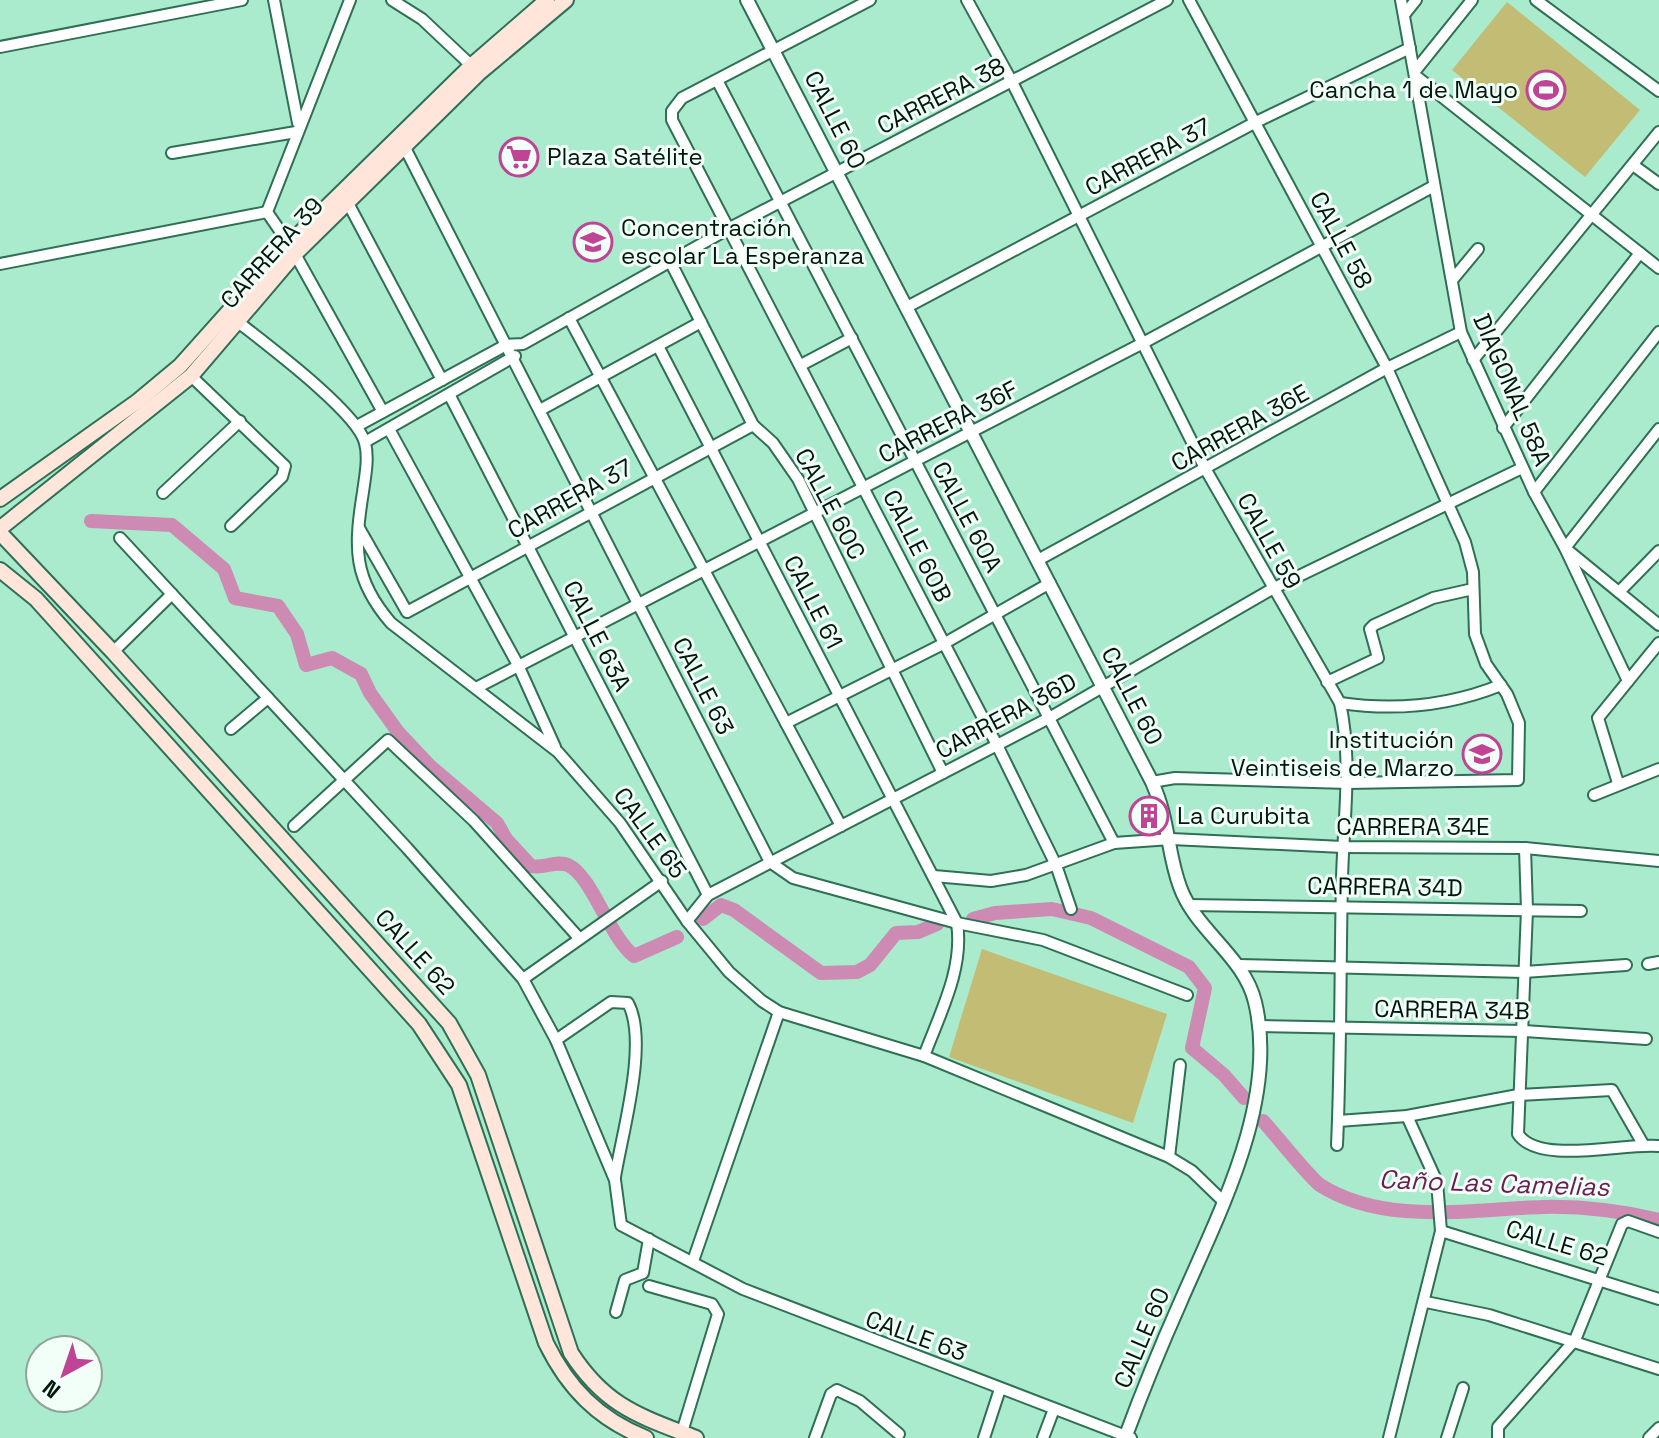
<svg xmlns="http://www.w3.org/2000/svg" width="1659" height="1438" font-family="'Space Grotesk',sans-serif">
  <rect width="100%" height="100%" fill="#a9ebcc"/>
  <g fill="#c2bc74">
    <path d="M1507,2L1640,110L1585,177L1452,70Z"/>
    <path d="M982,949L1167,1014L1133,1123L949,1057Z"/>
  </g>
  <g fill="none" stroke-linecap="round" stroke-linejoin="round">
    <g stroke="#cd8ab2" stroke-width="14">
      <path d="M91,521L172,525L224,569L235,598L278,606L297,634L306,665L332,658L361,674L370,693L398,732L430,766L497,823L506,839L531,866C544,869 556,860 568,865C592,876 608,935 634,956L677,937"/>
      <path d="M703,919L721,905L734,910L821,973L857,972L870,965L896,933L918,932L937,924"/>
      <path d="M973,919L995,913L1052,909L1091,918L1189,967L1205,988L1192,1048L1224,1075L1244,1098"/>
      <path d="M1263,1121C1275,1134 1309,1177 1320,1185C1384,1226 1471,1209 1543,1207C1582,1206 1621,1211 1659,1220"/>
    </g>
    <defs>
      <g id="minor">
        <path d="M274,0L298,123"/>
        <path d="M392,0L422,19L475,69"/>
        <path d="M870,0L682,98L672,111V120L997,745L1056,865L1071,909"/>
        <path d="M967,0L1012,82L1206,470L1340,703C1353,763 1343,821 1342,881C1340,969 1341,1057 1337,1145"/>
        <path d="M1401,0L1461,332L1534,492L1565,548L1628,681"/>
        <path d="M1536,0L1659,91"/>
        <path d="M1404,15L1416,0"/>
        <path d="M0,47L242,0"/>
        <path d="M1415,71L1472,0"/>
        <path d="M1417,77L1659,268"/>
        <path d="M718,82L1114,843"/>
        <path d="M402,142L770,862L793,878L957,923L1043,940L1187,995"/>
        <path d="M172,153L296,132"/>
        <path d="M1633,165L1659,184"/>
        <path d="M348,203L442,380"/>
        <path d="M289,244L267,212L350,0"/>
        <path d="M295,254L383,412"/>
        <path d="M670,261L753,425L773,443L798,479L943,773"/>
        <path d="M0,264L267,212"/>
        <path d="M1453,279L1478,249"/>
        <path d="M907,307L1256,122L1410,48"/>
        <path d="M233,318C262,341 358,412 365,443C369,458 365,477 363,492C354,548 353,579 391,623L558,752L620,823L687,921L729,972L762,1001L779,1012L924,1056L1169,1157L1192,1171L1224,1202"/>
        <path d="M569,318L841,826"/>
        <path d="M658,346L957,923C964,969 940,1013 924,1056"/>
        <path d="M1473,360L1659,132"/>
        <path d="M801,365L852,338"/>
        <path d="M191,376L285,466L282,477L231,526"/>
        <path d="M450,396L708,895"/>
        <path d="M540,410L701,322"/>
        <path d="M357,426L506,345L523,344L730,228L1167,0"/>
        <path d="M1503,428L1640,253"/>
        <path d="M389,429L518,665L555,747"/>
        <path d="M1659,429L1565,548L1659,625"/>
        <path d="M365,442L515,356"/>
        <path d="M1534,492L1659,332"/>
        <path d="M163,493L240,421"/>
        <path d="M359,528L407,612L753,425"/>
        <path d="M120,538L407,848L523,979L556,1040L615,1180L621,1225L743,1289L1131,1438"/>
        <path d="M1038,560L1387,368L1461,332"/>
        <path d="M1619,592L1659,551"/>
        <path d="M113,652L172,594"/>
        <path d="M1327,682L1378,658L1370,629L1374,625L1433,598L1473,589"/>
        <path d="M476,688L1143,343L1434,186"/>
        <path d="M1340,703C1395,711 1449,706 1501,685"/>
        <path d="M786,723L945,643L1050,583"/>
        <path d="M231,729L268,698"/>
        <path d="M1152,782L1175,778L1348,783L1518,780L1519,723L1507,694L1486,664L1475,634L1473,572L1465,542L1387,368L1189,0"/>
        <path d="M1618,783L1598,718L1659,643"/>
        <path d="M1594,795L1659,769"/>
        <path d="M294,826L388,740L474,821L579,938"/>
        <path d="M1525,848L1527,910L1518,1134C1539,1166 1626,1142 1659,1146"/>
        <path d="M934,876L991,881L1026,875L1114,843L1171,839L1343,847L1525,848L1659,861"/>
        <path d="M1188,905L1581,911"/>
        <path d="M687,921L708,895L1049,718L1272,589L1522,468"/>
        <path d="M1648,964L1659,962"/>
        <path d="M1238,965L1524,972L1626,965"/>
        <path d="M523,979L662,881"/>
        <path d="M1258,1026L1523,1031L1646,1039"/>
        <path d="M556,1040L611,1002L628,1003C649,1042 622,1133 615,1177"/>
        <path d="M1338,1121L1407,1116L1518,1095L1612,1090L1643,1144"/>
        <path d="M1169,1157L1180,1065"/>
        <path d="M1441,1231L1659,1299"/>
        <path d="M693,1261L779,1012"/>
        <path d="M649,1286L712,1304L718,1314L682,1432"/>
        <path d="M1426,1302L1489,1315L1659,1369"/>
        <path d="M616,1312L625,1280L643,1273L649,1239"/>
        <path d="M815,1438L831,1394L837,1390L860,1401L899,1434"/>
        <path d="M984,1438L1000,1389"/>
        <path d="M1043,1438L1054,1409"/>
        <path d="M1389,1438L1441,1231L1437,1182L1407,1116"/>
        <path d="M1447,1438L1463,1388"/>
        <path d="M1498,1438V1427L1575,1340L1622,1224L1628,1221L1659,1232"/>
        <path d="M1649,1438L1659,1428"/>
      </g>
      <path id="tertiary" d="M747,0L1152,782C1169,819 1167,852 1180,887C1196,931 1244,956 1255,1002C1279,1101 1218,1215 1180,1303C1160,1348 1142,1392 1125,1438"/>
      <g id="secondary">
        <path d="M0,499L138,401L180,366L289,244L472,65L547,0"/>
        <path d="M3,526L191,376L295,254L479,73L566,0"/>
        <path d="M3,536L113,652L449,1023L478,1075L571,1353C606,1407 640,1416 696,1438"/>
        <path d="M0,570L36,599L419,1024L459,1085L546,1343C568,1388 598,1419 646,1438"/>
      </g>
    </defs>
    <use href="#minor" stroke="#2f6f55" stroke-width="14"/>
    <use href="#tertiary" stroke="#2f6f55" stroke-width="16"/>
    <use href="#secondary" stroke="#2f6f55" stroke-width="18"/>
    <use href="#minor" stroke="#fff" stroke-width="10"/>
    <use href="#tertiary" stroke="#fff" stroke-width="12"/>
    <use href="#secondary" stroke="#ffe5da" stroke-width="14"/>
  </g>
  <defs>
    <symbol id="stadium-ring" viewBox="-11 -11 22 22"><circle r="9.5" fill="#f2fef8" stroke="#c04495" stroke-width="1.5"/><path d="M0-5a6.5 5 0 1 0 0 10a6.5 5 0 1 0 0-10ZM-3.5-1.8h7v3.6h-7Z" fill="#c04495"/></symbol>
    <symbol id="supermarket-ring" viewBox="-11 -11 22 22"><circle r="9.5" fill="#f2fef8" stroke="#c04495" stroke-width="1.5"/><path d="M-6-5.5h2.5l.6 2H6L4.5 2H-2.5L-4.4-4H-6ZM-1.5 3.2a1.3 1.3 0 1 0 .1 0ZM3 3.2a1.3 1.3 0 1 0 .1 0Z" fill="#c04495"/></symbol>
    <symbol id="school-ring" viewBox="-11 -11 22 22"><circle r="9.5" fill="#f2fef8" stroke="#c04495" stroke-width="1.5"/><path d="M0-5L7-2L0 1L-7-2ZM-4 1L0 2.5L4 1V4Q0 6-4 4Z" fill="#c04495"/></symbol>
    <symbol id="building-ring" viewBox="-11 -11 22 22"><circle r="9.5" fill="#f2fef8" stroke="#c04495" stroke-width="1.5"/><path d="M-4-6H4V6H1V3H-1V6H-4ZM-2.5-4.3h1.7v1.8h-1.7ZM.8-4.3h1.7v1.8H.8ZM-2.5-1h1.7V.8h-1.7ZM.8-1h1.7V.8H.8Z" fill="#c04495"/></symbol>
  </defs>
  <g fill-rule="evenodd">
    <use href="#stadium-ring" x="1524" y="68" width="44" height="44"/>
    <use href="#supermarket-ring" x="497" y="135" width="44" height="44"/>
    <use href="#school-ring" x="571" y="220" width="44" height="44"/>
    <use href="#school-ring" x="1460" y="732" width="44" height="44"/>
    <use href="#building-ring" x="1127" y="794" width="44" height="44"/>
  </g>
  <g text-anchor="middle" stroke-width="6" stroke-linejoin="round" paint-order="stroke">
    <g font-size="24" fill="#00180e" stroke="#f2fef8" text-anchor="start">
      <text x="1518" y="98" text-anchor="end">Cancha 1 de Mayo</text>
      <text x="547" y="165">Plaza Satélite</text>
      <text x="621" y="236">Concentración<tspan x="621" dy="28">escolar La Esperanza</tspan></text>
      <text x="1454" y="748" text-anchor="end">Institución<tspan x="1454" dy="28">Veintiseis de Marzo</tspan></text>
      <text x="1177" y="824">La Curubita</text>
    </g>
    <g font-size="24" fill="#00180e" stroke="#f2fef8">
      <text transform="translate(941 96) rotate(-27)" y="8">CARRERA 38</text>
      <text transform="translate(835 120) rotate(63)" y="8">CALLE 60</text>
      <text transform="translate(1148 157) rotate(-28)" y="8">CARRERA 37</text>
      <text transform="translate(1341 240) rotate(62)" y="8">CALLE 58</text>
      <text transform="translate(272 253) rotate(-48)" y="8">CARRERA 39</text>
      <text transform="translate(1512 390) rotate(67)" y="8">DIAGONAL 58A</text>
      <text transform="translate(948 422) rotate(-27)" y="8">CARRERA 36F</text>
      <text transform="translate(1240 428) rotate(-29)" y="8">CARRERA 36E</text>
      <text transform="translate(570 499) rotate(-29)" y="8">CARRERA 37</text>
      <text transform="translate(830 504) rotate(62)" y="8">CALLE 60C</text>
      <text transform="translate(967 517) rotate(62)" y="8">CALLE 60A</text>
      <text transform="translate(1269 541) rotate(61)" y="8">CALLE 59</text>
      <text transform="translate(917 546) rotate(63)" y="8">CALLE 60B</text>
      <text transform="translate(813 602) rotate(63)" y="8">CALLE 61</text>
      <text transform="translate(597 636) rotate(63)" y="8">CALLE 63A</text>
      <text transform="translate(703 686) rotate(63)" y="8">CALLE 63</text>
      <text transform="translate(1132 696) rotate(63)" y="8">CALLE 60</text>
      <text transform="translate(1006 716) rotate(-28)" y="8">CARRERA 36D</text>
      <text x="1413" y="835">CARRERA 34E</text>
      <text transform="translate(650 833) rotate(54)" y="8">CALLE 65</text>
      <text transform="translate(1385 887) rotate(1)" y="8">CARRERA 34D</text>
      <text transform="translate(415 952) rotate(48)" y="8">CALLE 62</text>
      <text transform="translate(1452 1010) rotate(1)" y="8">CARRERA 34B</text>
      <text transform="translate(1557 1243) rotate(17)" y="8">CALLE 62</text>
      <text transform="translate(916 1336) rotate(20)" y="8">CALLE 63</text>
      <text transform="translate(1142 1338) rotate(-67)" y="8">CALLE 60</text>
    </g>
    <g font-size="26" font-style="italic" fill="#6c1e52" stroke="#f2fef8">
      <text transform="translate(1494 1183) rotate(2)" y="9">Caño Las Camelias</text>
    </g>
  </g>
  <g transform="translate(64 1374) rotate(220)"><circle r="38" fill="#f2fef8" stroke="#91a29a" stroke-width="2"/>
  <path d="M0-6L14 30L0 20L-14 30Z" fill="#c04495"/>
  <text y="-12" font-size="22" font-weight="bold" text-anchor="middle" fill="#00180e">N</text>
  </g>
</svg>
